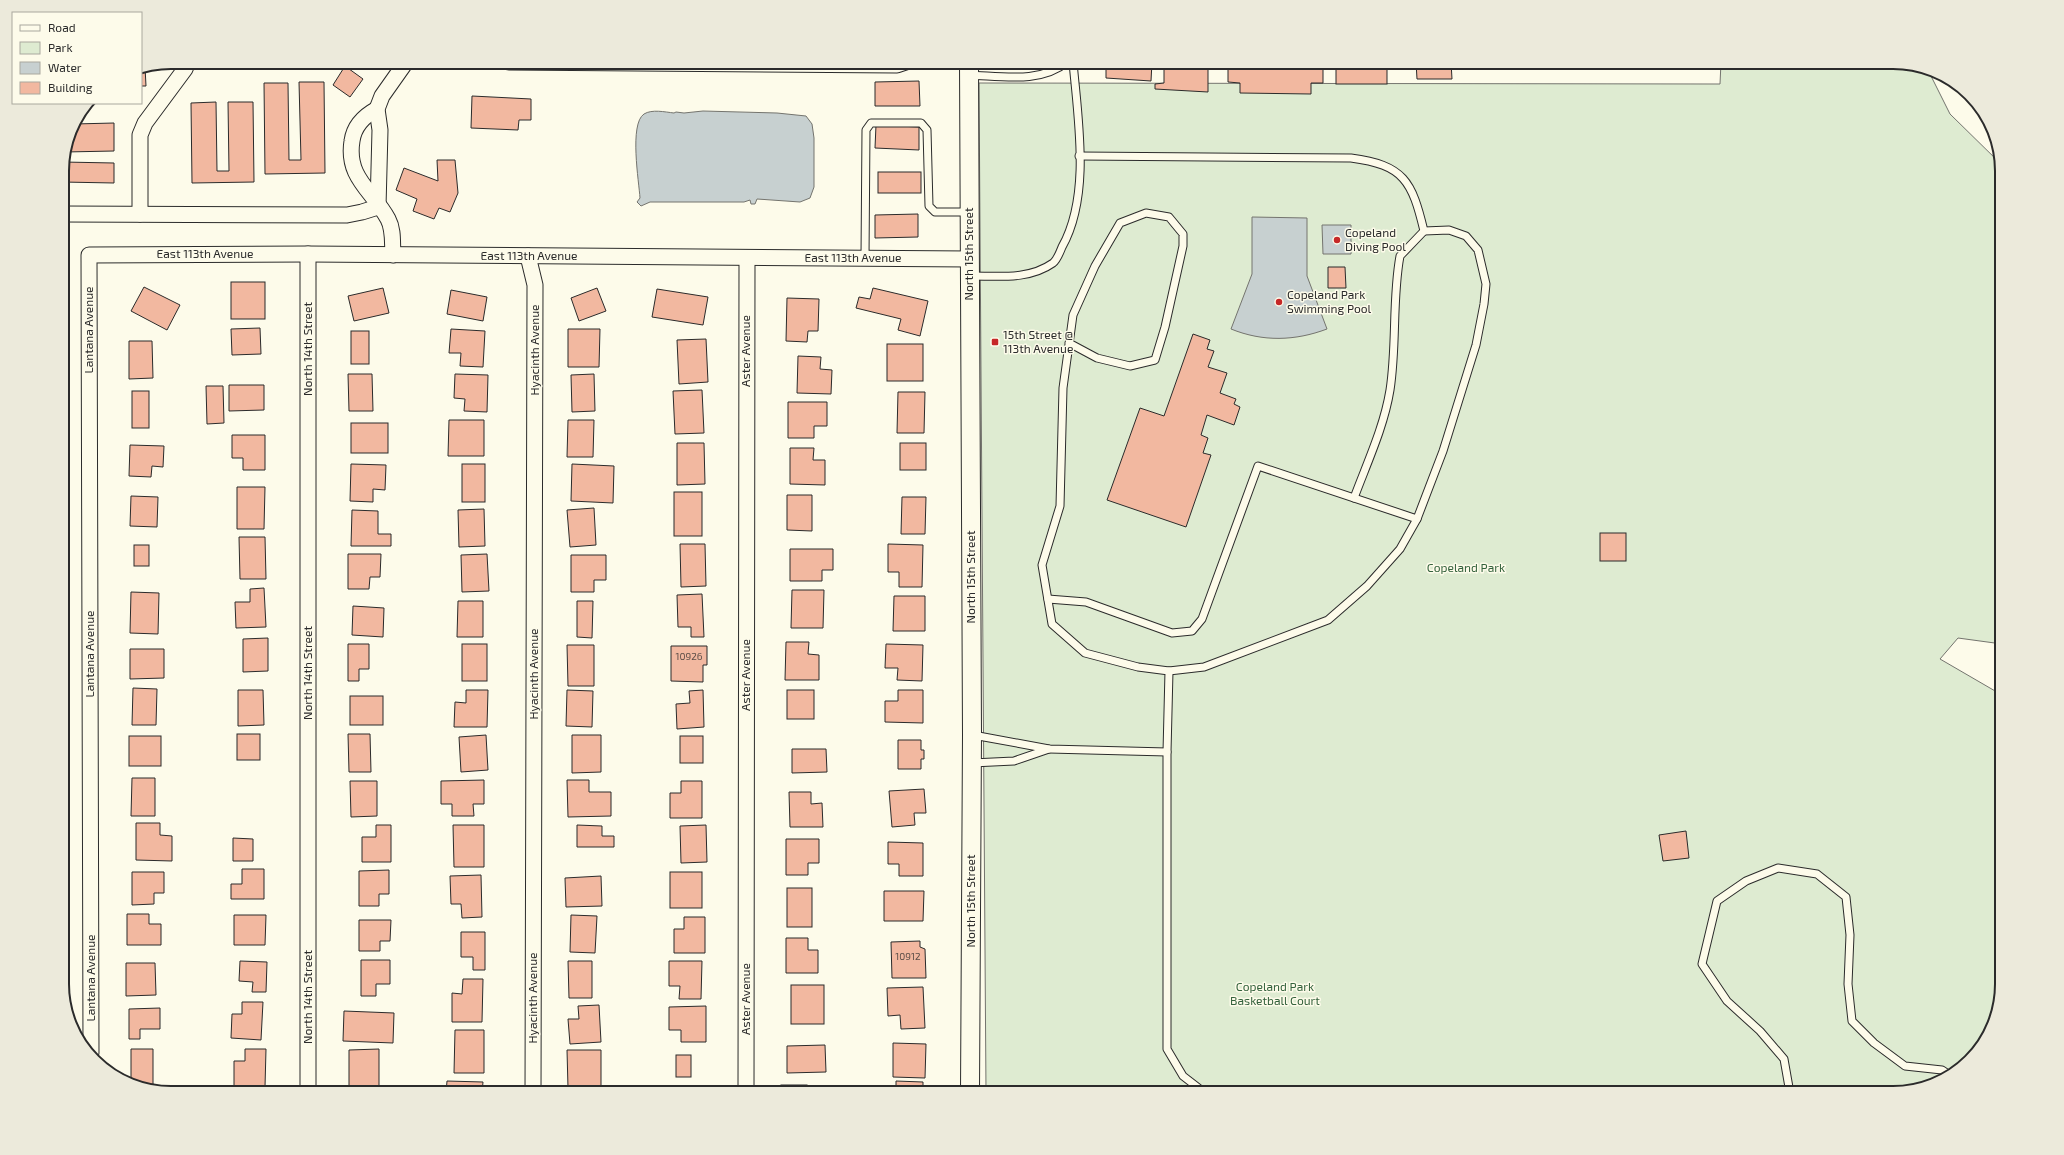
<svg xmlns="http://www.w3.org/2000/svg" width="2064" height="1155" font-family="'Exo 2',sans-serif">
  <rect width="100%" height="100%" fill="#fdfbea"/>
  <path fill="#deebd1" stroke="#74746e" d="M1721,62H1893L1929,72L1950,114L2002,165V644L1958,638L1940,659L2002,695V984L1988,1038L1948,1078L1894,1093H986L979,83L1720,84Z"/>
  <g fill="#c7d0d0" stroke="#74746e">
    <path d="M703,111L777,113L806,116L812,124L814,138V187L810,198L800,202L757,199L755,204H751L750,200L744,202H650L641,206L637,202L640,198C639,182 629,124 644,114C652,109 665,112 674,113L676,112L684,113Z"/>
    <path d="M1252,217L1307,218V276L1327,329C1295,341 1263,342 1231,329L1252,274Z"/>
    <path d="M1322,225H1351V254H1323Z"/>
  </g>
  <g fill="#f2b8a0" stroke="#2b2b2b">
    <rect x="216" y="62" width="78" height="6"/>
    <path d="M1106,62H1152L1151,81L1106,78Z"/>
    <path d="M1164,62H1208V92L1155,89V84L1164,83Z"/>
    <path d="M1228,62H1323V83H1311V94L1240,93V83L1228,82Z"/>
    <rect x="1336" y="62" width="51" height="22"/>
    <path d="M1416,62H1451L1452,79H1417Z"/>
    <path d="M345,66L363,79L350,97L333,85Z"/>
    <path d="M145,67L146,86H141V68Z"/>
    <path d="M919,81L920,106H875V82Z"/>
    <path d="M299,82H324L325,173L265,174L264,83H288L289,160H301Z"/>
    <path d="M472,96L531,99V120H519L518,130L471,128Z"/>
    <path d="M216,102L217,171H229L228,102H253L254,182L192,183L191,103Z"/>
    <path d="M114,123V151L65,152L70,129L74,124Z"/>
    <path d="M876,125L919,127V150L875,148Z"/>
    <path d="M437,160H455L458,193L450,212L439,208L434,219L413,211L417,199L396,190L404,168L438,181Z"/>
    <path d="M63,162L114,163V183L62,182Z"/>
    <rect x="878" y="172" width="43" height="21"/>
    <path d="M918,214V237L875,238V215Z"/>
    <path d="M1328,267H1345L1346,288H1328Z"/>
    <rect x="231" y="282" width="34" height="37"/>
    <path d="M144,287L180,305L167,330L131,311Z"/>
    <path d="M383,288L389,313L354,321L348,296Z"/>
    <path d="M597,288L606,311L579,321L571,298Z"/>
    <path d="M873,288L928,301L920,336L898,330L901,319L856,308L859,297L870,299Z"/>
    <path d="M657,289L708,297L703,325L652,317Z"/>
    <path d="M451,290L487,297L483,321L447,314Z"/>
    <path d="M787,298L819,299L818,331H808L807,342L786,341Z"/>
    <path d="M260,328L261,354L232,355L231,329Z"/>
    <path d="M451,329L485,331L483,367L460,366L461,353H449Z"/>
    <path d="M568,329H600L599,367H568Z"/>
    <rect x="351" y="331" width="18" height="33"/>
    <path d="M1193,334L1210,340L1207,349L1214,351L1208,367L1227,373L1220,393L1236,399L1234,404L1240,407L1234,425L1207,415L1201,435L1208,438L1203,453L1211,455L1186,527L1107,500L1140,408L1164,416Z"/>
    <path d="M706,339L708,382L679,384L677,340Z"/>
    <path d="M129,341H152L153,378L129,379Z"/>
    <rect x="887" y="344" width="36" height="37"/>
    <path d="M798,356L821,357L820,369L832,370L831,394L797,393Z"/>
    <path d="M348,374H372L373,411H349Z"/>
    <path d="M455,374L488,375L487,412L464,411L465,399L454,398Z"/>
    <path d="M594,374L595,411L572,412L571,375Z"/>
    <path d="M229,385H264V410L229,411Z"/>
    <path d="M206,386H223L224,423L207,424Z"/>
    <path d="M702,390L704,433L675,434L673,391Z"/>
    <rect x="132" y="391" width="17" height="37"/>
    <path d="M898,392H925L924,433H897Z"/>
    <path d="M788,402H827V426H814V438H788Z"/>
    <path d="M449,420H484V456H448Z"/>
    <path d="M568,420H594L593,457H567Z"/>
    <rect x="351" y="423" width="37" height="30"/>
    <path d="M232,435H265V470H243V458H232Z"/>
    <path d="M677,443H704L705,484L677,485Z"/>
    <rect x="900" y="443" width="26" height="27"/>
    <path d="M130,445L164,446L163,467L152,466L151,477L129,476Z"/>
    <path d="M790,448H814L813,460H825V485L790,484Z"/>
    <path d="M351,464L386,465L385,490L373,489V502L350,501Z"/>
    <rect x="462" y="464" width="23" height="38"/>
    <path d="M572,464L614,466L613,503L571,501Z"/>
    <path d="M237,487H265L264,529H237Z"/>
    <rect x="674" y="492" width="28" height="44"/>
    <path d="M787,495H812V531L787,530Z"/>
    <path d="M131,496L158,497L157,527L130,526Z"/>
    <path d="M902,497H926L925,534H901Z"/>
    <path d="M594,508L596,545L570,547L567,510Z"/>
    <path d="M484,509L485,546L459,547L458,510Z"/>
    <path d="M352,510L378,511V534H391V546H351Z"/>
    <rect x="1600" y="533" width="26" height="28"/>
    <path d="M239,537H265L266,579H240Z"/>
    <path d="M680,544H705L706,586L681,587Z"/>
    <path d="M888,544L923,545L922,587H899V572H888Z"/>
    <rect x="134" y="545" width="15" height="21"/>
    <path d="M790,549H833V570H822V581H790Z"/>
    <path d="M348,554H381L380,577H370L369,589H348Z"/>
    <path d="M487,554L489,591L462,592L461,555Z"/>
    <path d="M571,555H606V580H594V592H571Z"/>
    <path d="M264,588L266,627L236,628L235,602H250V589Z"/>
    <path d="M792,590H824L823,628H791Z"/>
    <path d="M131,592L159,593L158,634L130,633Z"/>
    <path d="M702,594L704,637H691V627H678L677,595Z"/>
    <path d="M894,596H925V631H893Z"/>
    <path d="M458,601H483V637H457Z"/>
    <path d="M577,601H593L592,638L577,637Z"/>
    <path d="M353,606L384,608L383,637L352,635Z"/>
    <path d="M268,638V671L243,672V639Z"/>
    <path d="M786,642H809L808,654L819,655V680H785Z"/>
    <path d="M348,644H369V669H359V681H348Z"/>
    <rect x="462" y="644" width="25" height="37"/>
    <path d="M886,644L923,645L922,681L897,680L898,668H885Z"/>
    <path d="M567,645H594V686H568Z"/>
    <path d="M671,646H707V665H703V682L671,681Z"/>
    <path d="M130,649H164V678L130,679Z"/>
    <path d="M133,688L157,689L156,725H132Z"/>
    <path d="M238,690H263L264,725L238,726Z"/>
    <path d="M466,690H488L487,727H454L455,702L466,703Z"/>
    <path d="M567,690L593,691L592,727L566,726Z"/>
    <path d="M703,690L704,727L677,729L676,704L690,703L689,691Z"/>
    <rect x="787" y="690" width="27" height="29"/>
    <path d="M898,690H923V723L885,722V701H898Z"/>
    <rect x="350" y="696" width="33" height="29"/>
    <rect x="237" y="734" width="23" height="26"/>
    <path d="M348,734H370L371,772H349Z"/>
    <path d="M486,735L488,770L461,772L459,737Z"/>
    <path d="M572,735H601V772L572,773Z"/>
    <rect x="129" y="736" width="32" height="30"/>
    <rect x="680" y="736" width="23" height="27"/>
    <path d="M898,740H921V750H924V759H921V769H898Z"/>
    <path d="M792,749H826L827,772L792,773Z"/>
    <path d="M132,778H155V816H131Z"/>
    <path d="M484,780V804H473L474,816H452V804H441V781Z"/>
    <path d="M567,780H589V792H611V816L568,817Z"/>
    <path d="M350,781H377V816L351,817Z"/>
    <path d="M681,781H702V818H670V793H681Z"/>
    <path d="M924,789L926,813H914L915,825L892,827L889,791Z"/>
    <path d="M789,792H811V804L822,803L823,827H790Z"/>
    <path d="M136,823H160V835L172,836V861L136,860Z"/>
    <path d="M376,825H391V862H362V837H376Z"/>
    <path d="M453,825H484V867H454Z"/>
    <path d="M577,825L602,826V836H614V847H577Z"/>
    <path d="M706,825L707,862L681,863L680,826Z"/>
    <path d="M1686,831L1689,858L1663,861L1659,835Z"/>
    <path d="M233,838L253,839V861H233Z"/>
    <path d="M786,839H819V863H808V875H786Z"/>
    <path d="M888,842L923,843V876H899V864H888Z"/>
    <path d="M242,869H264V899H231V884H242Z"/>
    <path d="M389,870V894H379V906H359V871Z"/>
    <path d="M132,872H164V893H154V904L132,905Z"/>
    <rect x="670" y="872" width="32" height="36"/>
    <path d="M481,875L482,917L462,918L461,904H451L450,876Z"/>
    <path d="M601,876L602,906L566,907L565,878Z"/>
    <rect x="787" y="888" width="25" height="39"/>
    <path d="M884,891H924L923,921H884Z"/>
    <path d="M127,914H149V924H161V945H127Z"/>
    <path d="M234,915H266L265,945H234Z"/>
    <path d="M571,915L597,916L595,953L570,952Z"/>
    <path d="M684,917H705V953H674V929H684Z"/>
    <path d="M359,920H391L390,941H380V951H359Z"/>
    <path d="M461,932H485V970H473V957H461Z"/>
    <path d="M786,938H808V950H818V973H786Z"/>
    <path d="M920,941V947L925,949L926,978H892L891,942Z"/>
    <path d="M361,960H390V984H376V996H361Z"/>
    <path d="M240,961L267,962L266,992H252L253,982L239,981Z"/>
    <path d="M568,961H592V998H569Z"/>
    <path d="M669,961H702L701,999H679L680,986H669Z"/>
    <path d="M126,963H155L156,995L126,996Z"/>
    <path d="M463,979H483L482,1022H452V993L462,994Z"/>
    <rect x="791" y="985" width="33" height="39"/>
    <path d="M923,987L925,1028L901,1029L900,1015L888,1016L887,988Z"/>
    <path d="M242,1002H263L261,1040L231,1038L232,1014H242Z"/>
    <path d="M599,1005L601,1042L570,1044L568,1019H579L578,1006Z"/>
    <path d="M706,1006V1042H681V1030H669V1007Z"/>
    <path d="M160,1008V1029H140V1039H129V1009Z"/>
    <path d="M344,1011L394,1013L393,1043L343,1041Z"/>
    <path d="M455,1030H484V1073H454Z"/>
    <path d="M893,1043L926,1044L925,1078L893,1077Z"/>
    <path d="M825,1045L826,1072L787,1073V1046Z"/>
    <path d="M131,1049H153V1085H140L131,1082Z"/>
    <path d="M245,1049H266L265,1087H234V1061H245Z"/>
    <path d="M379,1049V1086L349,1087V1050Z"/>
    <path d="M567,1050H601V1088H568Z"/>
    <rect x="676" y="1055" width="15" height="22"/>
    <path d="M447,1081L483,1082L482,1093H446Z"/>
    <path d="M896,1081L923,1082V1093H896Z"/>
    <rect x="781" y="1085" width="26" height="8"/>
  </g>
  <g fill="none" stroke-linecap="round" stroke-linejoin="round">
    <defs>
      <g id="service">
        <path d="M969,75C1001,76 1040,84 1067,62"/>
        <path d="M1079,156L1351,158C1404,165 1412,181 1424,231L1400,256C1392,299 1397,345 1390,390C1384,427 1367,463 1354,498"/>
        <path d="M865,258L866,130L871,123H921L927,130L929,206L935,212H969"/>
        <path d="M971,276C999,276 1029,280 1053,263C1057,260 1060,252 1062,247C1091,195 1078,120 1073,62"/>
        <path d="M1069,343L1097,358L1130,366L1155,360L1165,327L1183,246V234L1169,217L1146,213L1120,223L1095,266L1073,315L1063,388L1060,506L1042,565L1052,624L1085,653L1138,667L1169,671L1167,752V1049L1183,1076L1205,1093"/>
        <path d="M1048,599L1086,602L1172,633L1192,631L1202,619L1258,466L1417,519"/>
        <path d="M1169,671L1204,667L1328,620L1367,586L1400,549L1417,519L1443,451L1476,345L1484,304L1486,284L1478,250L1466,236L1449,230L1424,231"/>
        <path d="M973,735L1049,749L1167,752"/>
        <path d="M972,763L1014,761L1049,749"/>
        <path d="M1790,1093L1784,1059L1760,1031L1727,1001L1702,964L1717,901L1746,881L1778,868L1817,874L1846,897L1850,935L1848,984L1852,1021L1874,1043L1905,1066L1942,1070L1951,1076"/>
      </g>
      <g id="minor">
        <path d="M509,62L897,65L906,62"/>
        <path d="M377,109C364,116 354,126 352,141C346,178 373,191 388,219C394,230 392,244 393,255"/>
        <path d="M378,207L380,130L377,109L382,96L406,62"/>
        <path d="M62,214L347,215L362,212L378,207"/>
        <path d="M140,214V135L145,123L185,69L188,62"/>
        <path d="M308,254V1093"/>
        <path d="M528,256L535,285L533,1093"/>
        <path d="M91,1053L89,255L308,254L969,259"/>
        <path d="M746,1093L747,258"/>
      </g>
      <path id="tertiary" d="M969,62L972,734L970,1093"/>
    </defs>
    <use href="#service" stroke="#2b2b2b" stroke-width="9"/>
    <use href="#minor" stroke="#2b2b2b" stroke-width="17"/>
    <use href="#tertiary" stroke="#2b2b2b" stroke-width="20"/>
    <use href="#service" stroke="#fdfbea" stroke-width="7"/>
    <use href="#minor" stroke="#fdfbea" stroke-width="15"/>
    <use href="#tertiary" stroke="#fdfbea" stroke-width="18"/>
  </g>
  <g fill="#c62828" stroke="#fdfbea" stroke-width="1.5">
    <circle cx="1337" cy="240" r="4"/>
    <circle cx="1279" cy="302" r="4"/>
    <rect x="991" y="338" width="8" height="8" rx="2"/>
  </g>
  <g text-anchor="middle" stroke-width="3" stroke-linejoin="round" paint-order="stroke">
    <g font-size="10" fill="#5d4e48">
      <text x="689" y="660">10926</text>
      <text x="908" y="960">10912</text>
    </g>
    <g font-size="12" fill="#2b2b2b" stroke="#fdfbea" text-anchor="start">
      <text x="1345" y="237">Copeland<tspan x="1345" dy="14">Diving Pool</tspan></text>
      <text x="1287" y="299">Copeland Park<tspan x="1287" dy="14">Swimming Pool</tspan></text>
      <text x="1003" y="339">15th Street @<tspan x="1003" dy="14">113th Avenue</tspan></text>
    </g>
    <g font-size="12" fill="#2b2b2b" stroke="#fdfbea">
      <text x="205" y="258">East 113th Avenue</text>
      <text transform="translate(969 254) rotate(-90)" y="4">North 15th Street</text>
      <text x="529" y="260">East 113th Avenue</text>
      <text x="853" y="262">East 113th Avenue</text>
      <text transform="translate(89 330) rotate(-90)" y="4">Lantana Avenue</text>
      <text transform="translate(308 349) rotate(-90)" y="4">North 14th Street</text>
      <text transform="translate(535 350) rotate(-90)" y="4">Hyacinth Avenue</text>
      <text transform="translate(746 351) rotate(-90)" y="4">Aster Avenue</text>
      <text transform="translate(971 577) rotate(-90)" y="4">North 15th Street</text>
      <text transform="translate(90 654) rotate(-90)" y="4">Lantana Avenue</text>
      <text transform="translate(308 673) rotate(-90)" y="4">North 14th Street</text>
      <text transform="translate(534 674) rotate(-90)" y="4">Hyacinth Avenue</text>
      <text transform="translate(746 675) rotate(-90)" y="4">Aster Avenue</text>
      <text transform="translate(971 901) rotate(-90)" y="4">North 15th Street</text>
      <text transform="translate(91 978) rotate(-90)" y="4">Lantana Avenue</text>
      <text transform="translate(308 997) rotate(-90)" y="4">North 14th Street</text>
      <text transform="translate(533 998) rotate(-90)" y="4">Hyacinth Avenue</text>
      <text transform="translate(746 999) rotate(-90)" y="4">Aster Avenue</text>
    </g>
    <g font-size="12" fill="#34623c" stroke="#fdfbea">
      <text x="1466" y="572">Copeland Park</text>
      <text x="1275" y="991">Copeland Park<tspan x="1275" dy="14">Basketball Court</tspan></text>
    </g>
  </g>
  <path d="M0 0H2064V1155H0ZM171 69H1893A102 102 0 0 1 1995 171V984A102 102 0 0 1 1893 1086H171A102 102 0 0 1 69 984V171A102 102 0 0 1 171 69Z" fill="#eceadb" fill-rule="evenodd"/>
  <path fill="none" stroke="#2b2b2b" stroke-width="2" d="M171 69H1893A102 102 0 0 1 1995 171V984A102 102 0 0 1 1893 1086H171A102 102 0 0 1 69 984V171A102 102 0 0 1 171 69Z"/>
  <rect x="12" y="12" width="130" height="92" fill="#fdfbea" stroke="#a9a89e"/>
  <rect x="20" y="25" width="20" height="6" fill="#fdfbea" stroke="#a9a89e"/>
  <text x="48" y="32" font-size="12" fill="#2b2b2b">Road</text>
  <rect x="20" y="42" width="20" height="12" fill="#deebd1" stroke="#a9a89e"/>
  <text x="48" y="52" font-size="12" fill="#2b2b2b">Park</text>
  <rect x="20" y="62" width="20" height="12" fill="#c7d0d0" stroke="#a9a89e"/>
  <text x="48" y="72" font-size="12" fill="#2b2b2b">Water</text>
  <rect x="20" y="82" width="20" height="12" fill="#f2b8a0" stroke="#a9a89e"/>
  <text x="48" y="92" font-size="12" fill="#2b2b2b">Building</text>
</svg>
